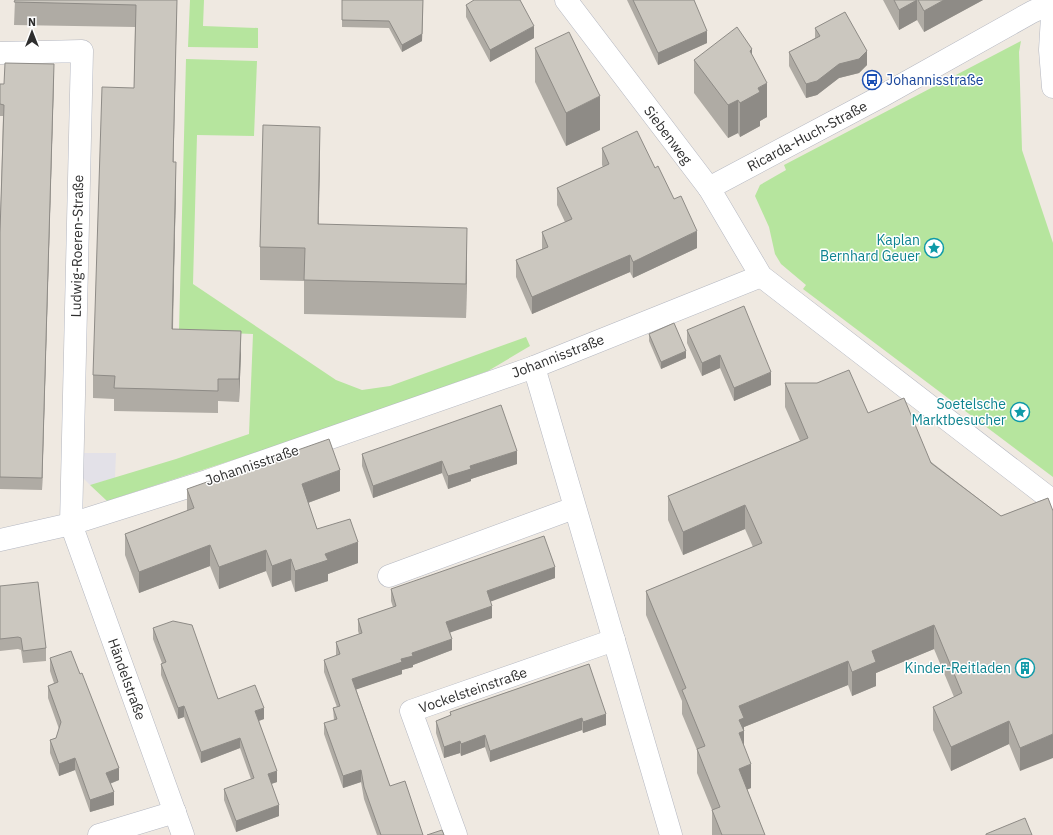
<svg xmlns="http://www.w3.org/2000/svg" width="1053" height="835" font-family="'IBM Plex Sans',sans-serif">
  <rect width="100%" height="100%" fill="#efe9e1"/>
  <path fill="#e3e1e8" d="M84,453H116L115,478L90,485L83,478Z"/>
  <g fill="#b6e59e">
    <path d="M190,0H204L203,26L258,28V48L188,47Z"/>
    <path d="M1021,41L1019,52L1022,150L1053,243V477L803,289L806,285L781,264L775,254L769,227L755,196L760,185L786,170L784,165Z"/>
    <path d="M186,59L257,61L254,136L197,135L193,284L336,380L362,390L390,386L526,337L530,346L488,371L310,435L107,501L90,485L176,459L249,434L253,334L179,331Z"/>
  </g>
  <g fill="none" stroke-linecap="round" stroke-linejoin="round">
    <defs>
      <g id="street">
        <path d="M566,0L709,188L761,276L1053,501"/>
        <path d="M0,53L82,51L71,524L183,835"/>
        <path d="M709,188L882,96L1032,12L1052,3"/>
        <path d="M534,367L671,835"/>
        <path d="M0,540L71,524L207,481L534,367L761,276"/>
        <path d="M389,576L574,508"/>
        <path d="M99,835L175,812"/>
        <path d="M456,835L411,711L614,640"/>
      </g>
      <path id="secondary" d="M1053,0L1050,50L1053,87"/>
    </defs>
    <use href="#street" stroke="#b4b7c1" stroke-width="23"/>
    <use href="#secondary" stroke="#b4b7c1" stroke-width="23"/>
    <use href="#street" stroke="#fff" stroke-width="22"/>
    <use href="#secondary" stroke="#fff" stroke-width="22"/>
  </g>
  <g fill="#afaba4">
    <path d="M15,0H177L173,162L176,185L173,329L241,353L239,402L218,401V413L114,411V399L93,398V375L134,88L135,27L14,25Z"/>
    <path d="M423,0L422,41L402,52L389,28L342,27V20Z"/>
    <path d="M627,0H694L707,43L658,65Z"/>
    <path d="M883,0H983L924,32L917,20L899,30Z"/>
    <path d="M466,5L534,38L490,62L466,17Z"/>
    <path d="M815,28L867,65L859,73L839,78L817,95L806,98L789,66V52L815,38Z"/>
    <path d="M535,48L600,130L566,146L535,82Z"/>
    <path d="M752,56L767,117L760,121V126L740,137L738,133L728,138L694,93V60Z"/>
    <path d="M54,76L42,490L0,489V232L3,116H0V84H4Z"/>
    <path d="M602,148L655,168L697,248L633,278L630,272L532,314L516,277V260L542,249V232L565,222L557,205V188L603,167L602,165Z"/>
    <path d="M320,160L318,224L467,261L466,318L304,314V281L260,280V247Z"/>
    <path d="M687,330L771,385L734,401L720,368L702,376L687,343Z"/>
    <path d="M649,334L686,358L661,369L649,341Z"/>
    <path d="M785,383L868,413L1001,516L1048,498L1020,771L1009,744L951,771L933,730V707L954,697L934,649L876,673V686L852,696L848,685L744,727V746L751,788L747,789L765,835H712V810L697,773V750L682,714V701L646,615V591L753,547L745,529L683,555L668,520V496L800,441L785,407Z"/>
    <path d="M362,454L517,464L471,479V481L448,489L442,473L373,498L362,466Z"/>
    <path d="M187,489L340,491L308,503L317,529L358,563L328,574V581L295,592L291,580L272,587L266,571L219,589L210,566L139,593L125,555V534L187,511Z"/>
    <path d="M555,578L490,601L492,618L450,632L452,650L413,665V667L402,670V674L356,689L390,786L423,835H377L364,799L361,782L343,788L324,734V723L334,720L333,708L337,707L324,672V660L336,656V642L359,634L358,631V619L393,607L391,601V589Z"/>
    <path d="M0,586L46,648V661L23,663L21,650L18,649L0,651Z"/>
    <path d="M153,628L218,699L264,719L259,721L277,782L271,784L279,816L236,832L224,800V789L251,779L240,748L201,763L184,717L178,719L161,675V664L162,663L153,639Z"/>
    <path d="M50,658L119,780L110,784L114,805L90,812L75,770L59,776L50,753V740L56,738L59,729L48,698V686L54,683L50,671Z"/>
    <path d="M589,664L606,725L583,733L582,730L490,762L485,747L461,756L460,753L444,758L436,733V721L450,716V712Z"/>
  </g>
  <g fill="#8e8b86">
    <path d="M177,0L173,185V162Z"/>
    <path d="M423,0L422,41L402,52V45Z"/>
    <path d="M917,0V20L899,30V10Z"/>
    <path d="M944,0H983L924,32V11Z"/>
    <path d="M534,26V38L490,62V50Z"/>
    <path d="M707,31V43L658,65V53Z"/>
    <path d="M752,49V82L750,51Z"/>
    <path d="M867,51V65L859,73L839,78L817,95L806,98V84L839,64Z"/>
    <path d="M54,64V76L42,490V478Z"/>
    <path d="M767,83V117L760,121V126L740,137V103L758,88Z"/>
    <path d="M600,96V130L566,146V113Z"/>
    <path d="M738,100V133L728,138V105Z"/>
    <path d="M320,127V160L318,257V224Z"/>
    <path d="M176,162V185L172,351V329Z"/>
    <path d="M467,228V261L466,318V284Z"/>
    <path d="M697,231V248L633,278V262Z"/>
    <path d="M630,255V272L532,314V297Z"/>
    <path d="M241,331V353L239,402V379Z"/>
    <path d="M686,351V358L661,369V362Z"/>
    <path d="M720,355V368L702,376V363Z"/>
    <path d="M771,372V385L734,401V388Z"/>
    <path d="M517,451V464L471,479V481L448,489V476L470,466Z"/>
    <path d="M442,461V473L373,498V486Z"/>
    <path d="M340,470V491L302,505V484Z"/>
    <path d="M745,505V529L683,555V532Z"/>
    <path d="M358,542V563L328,574V581L295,592V571L325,554Z"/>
    <path d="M210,545V566L139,593V572Z"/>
    <path d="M266,550V571L219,589V567Z"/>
    <path d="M291,559V580L272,587V566Z"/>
    <path d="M555,567V578L487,603V591Z"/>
    <path d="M492,606V618L446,634V622Z"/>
    <path d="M934,625V649L876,673V686L852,696V672L872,651Z"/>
    <path d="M452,639V650L413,665V667L402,670V674L352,691V679L401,659L412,653Z"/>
    <path d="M848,661V685L744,727V755L739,733V706Z"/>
    <path d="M184,706V717L178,719V708Z"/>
    <path d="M264,708V719L255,722V711Z"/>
    <path d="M606,714V725L583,733V722Z"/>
    <path d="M582,718V730L490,762V751Z"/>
    <path d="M1009,721V744L951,771V747Z"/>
    <path d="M1053,734V758L1020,771V748Z"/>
    <path d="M485,735V747L461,756V744Z"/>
    <path d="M240,738V748L201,763V752Z"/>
    <path d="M460,741V753L444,758V747Z"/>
    <path d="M75,758V770L59,776V764Z"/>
    <path d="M751,764V788L739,793V769Z"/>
    <path d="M119,768V780L106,785V773Z"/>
    <path d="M361,770V782L343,788V776Z"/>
    <path d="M277,771V782L268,785V774Z"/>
    <path d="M114,792V805L90,812V800Z"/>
    <path d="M279,805V816L236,832V821Z"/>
  </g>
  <g fill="#cbc7bf" stroke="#8e8b86">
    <path d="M15,0H177L173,162H176L172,329L241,331L239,379H218V391L156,389L114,388L115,376L93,375L102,87L134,88L136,5L14,2Z"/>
    <path d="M342,0H423L422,34L402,45L389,21L342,20Z"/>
    <path d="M474,0H520L534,26L490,50L466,5Z"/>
    <path d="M633,0H694L707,31L658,53Z"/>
    <path d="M894,0H917L899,10Z"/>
    <path d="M918,0H944L924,11Z"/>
    <path d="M845,12L867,51L859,59L839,64L817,81L806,84L789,52L820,36L815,28Z"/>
    <path d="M737,27L752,49L750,51L767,83L758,88L760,92L740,103L738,100L728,105L694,60Z"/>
    <path d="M569,32L600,96L566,113L535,48Z"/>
    <path d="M5,63L54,64L42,478L0,477V232L4,105L0,104V84H4Z"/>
    <path d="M263,125L320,127L318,224L467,228L466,284L304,280L305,248L260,247Z"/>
    <path d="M637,131L655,168L658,166L674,199L681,196L697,231L633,262L630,255L532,297L516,260L548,247L542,232L572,219L557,188L609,164L602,148Z"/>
    <path d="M744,306L771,372L734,388L720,355L702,363L687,330Z"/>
    <path d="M674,323L686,351L661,362L649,334Z"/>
    <path d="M849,370L868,413L904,398L931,463L1001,516L1048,498L1053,511V734L1020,748L1009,721L951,747L933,707L962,693L934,625L872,651L876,662L852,672L848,661L739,706L744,718L739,720L744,731L739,733L751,764L739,769L765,835H722L712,810L720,807L697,749L705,746L682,690L686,688L646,591L762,543L745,505L683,532L668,496L808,438L785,383H817Z"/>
    <path d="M501,405L517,451L470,466L471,469L448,476L442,461L373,486L362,454Z"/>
    <path d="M329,439L340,470L302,484L317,529L350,519L358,542L325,554L328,560L295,571L291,559L272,566L266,550L219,567L210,545L139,572L125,534L194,508L187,489Z"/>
    <path d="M544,536L555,567L487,591L492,606L446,622L452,639L412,653L413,656L401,659L402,662L352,679L390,786L405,781L423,835H381L364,787L361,770L343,776L324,723L337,719L333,708L340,706L324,660L340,654L336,642L362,633L358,619L396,606L391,589Z"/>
    <path d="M38,582L46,648L23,651L21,638L18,637L0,639V586Z"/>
    <path d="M173,621L192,625L218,699L255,685L264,708L255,711L277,771L268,774L279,805L236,821L224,789L254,778L240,738L201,752L184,706L178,708L161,664L166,662L153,628Z"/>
    <path d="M71,651L80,674L82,673L119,768L106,773L114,792L90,800L75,758L59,764L50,740L56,738L61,722L48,686L58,682L50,658Z"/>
    <path d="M589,664L606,714L583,722L582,718L490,751L485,735L461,744L460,741L444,747L436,721L451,715L450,712Z"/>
    <path d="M1025,818L1032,835H986V834Z"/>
    <path d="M442,830L444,835H427Z"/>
  </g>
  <defs>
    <symbol id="bus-ring" viewBox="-11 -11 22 22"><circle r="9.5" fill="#fff" stroke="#1a4fb4" stroke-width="1.5"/><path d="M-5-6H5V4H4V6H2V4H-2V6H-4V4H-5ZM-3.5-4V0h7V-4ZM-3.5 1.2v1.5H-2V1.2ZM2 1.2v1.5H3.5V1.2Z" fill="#1a4fb4"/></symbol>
    <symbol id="sight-ring" viewBox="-11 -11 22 22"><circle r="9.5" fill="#fff" stroke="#0f9aa8" stroke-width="1.5"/><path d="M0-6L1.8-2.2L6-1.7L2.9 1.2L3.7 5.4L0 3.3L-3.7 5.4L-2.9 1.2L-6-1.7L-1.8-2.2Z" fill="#0f9aa8"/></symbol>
    <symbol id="building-ring" viewBox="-11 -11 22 22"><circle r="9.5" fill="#fff" stroke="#0f9aa8" stroke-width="1.5"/><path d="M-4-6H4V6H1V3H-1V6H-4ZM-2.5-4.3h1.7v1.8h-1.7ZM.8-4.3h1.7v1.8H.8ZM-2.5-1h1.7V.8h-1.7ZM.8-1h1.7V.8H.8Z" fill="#0f9aa8"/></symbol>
  </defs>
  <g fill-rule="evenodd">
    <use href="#bus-ring" x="861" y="69" width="22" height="22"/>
    <use href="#sight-ring" x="923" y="237" width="22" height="22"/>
    <use href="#sight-ring" x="1009" y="401" width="22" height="22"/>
    <use href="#building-ring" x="1014" y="657" width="22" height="22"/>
  </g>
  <g text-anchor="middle" stroke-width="3" stroke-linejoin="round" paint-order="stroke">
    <g font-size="14" fill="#164399" stroke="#fff" text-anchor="start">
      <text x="886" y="85">Johannisstraße</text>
    </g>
    <g font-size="14" fill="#2e2e2e" stroke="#fff">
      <text transform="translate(668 135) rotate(53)" y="5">Siebenweg</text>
      <text transform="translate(807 136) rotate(-28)" y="5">Ricarda-Huch-Straße</text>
      <text transform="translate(77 246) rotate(-89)" y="5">Ludwig-Roeren-Straße</text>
      <text transform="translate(558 356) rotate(-21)" y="5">Johannisstraße</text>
      <text transform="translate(252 465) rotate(-19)" y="5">Johannisstraße</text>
      <text transform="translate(127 679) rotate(70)" y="5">Händelstraße</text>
      <text transform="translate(473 690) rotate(-19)" y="5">Vockelsteinstraße</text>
    </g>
    <g font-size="14" fill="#0d838f" stroke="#fff" text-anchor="end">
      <text x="920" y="245">Kaplan<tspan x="920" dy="16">Bernhard Geuer</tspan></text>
      <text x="1006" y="409">Soetelsche<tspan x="1006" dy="16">Marktbesucher</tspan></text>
      <text x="1011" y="673">Kinder-Reitladen</text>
    </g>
  </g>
  <g transform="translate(32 32)" stroke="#ffffff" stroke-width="3" paint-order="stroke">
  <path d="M0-3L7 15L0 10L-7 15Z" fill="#2e2e2e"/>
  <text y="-6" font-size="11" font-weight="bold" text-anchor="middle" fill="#2e2e2e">N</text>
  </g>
</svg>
